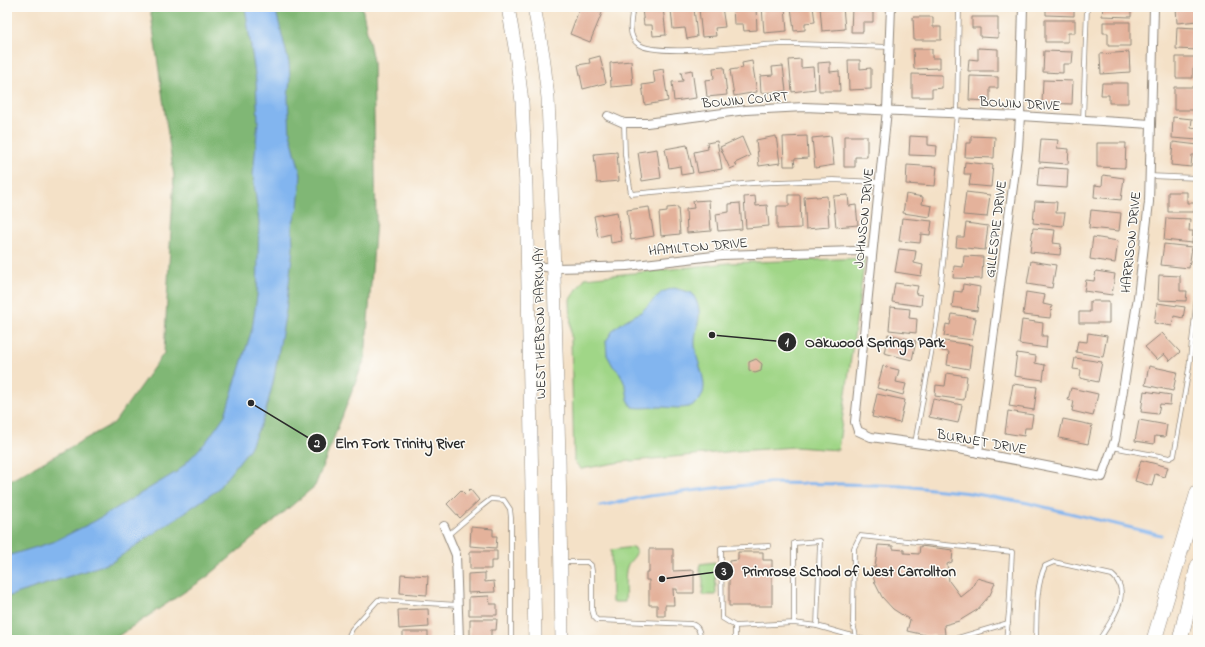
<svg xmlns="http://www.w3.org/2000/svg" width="1205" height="647" font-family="'Indie Flower',sans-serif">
  <rect width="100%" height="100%" fill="#fdfcf7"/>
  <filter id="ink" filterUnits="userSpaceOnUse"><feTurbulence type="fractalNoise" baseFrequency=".025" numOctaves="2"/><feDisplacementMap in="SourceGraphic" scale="8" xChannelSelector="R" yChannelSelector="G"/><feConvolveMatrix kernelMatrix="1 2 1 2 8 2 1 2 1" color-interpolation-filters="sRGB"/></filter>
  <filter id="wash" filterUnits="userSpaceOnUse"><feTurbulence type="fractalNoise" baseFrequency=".012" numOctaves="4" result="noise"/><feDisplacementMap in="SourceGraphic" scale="16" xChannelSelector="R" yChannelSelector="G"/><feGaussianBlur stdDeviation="0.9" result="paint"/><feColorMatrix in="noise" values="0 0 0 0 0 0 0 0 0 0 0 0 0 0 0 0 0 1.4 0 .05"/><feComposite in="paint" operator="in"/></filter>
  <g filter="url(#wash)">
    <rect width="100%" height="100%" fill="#f4e1c7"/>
    <g fill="#a0d687" stroke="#668059">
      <path d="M865,258L838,450L795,447L736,451L621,462L581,469L574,461L570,299L585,278L729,263Z"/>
      <path d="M633,547L635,548C639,557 629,559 627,567C624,574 626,594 625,602H612L611,550Z"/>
      <path d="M715,562L716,595H702C703,591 703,586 703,581C703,575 698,571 700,564Z"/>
    </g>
    <path fill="#80b774" stroke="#567150" d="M150,7H362L373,61L376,221L365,358L315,486L207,577L112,640H7V480L13,479L114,423L164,353L174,177Z"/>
    <g fill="#82b5ef" stroke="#56708d">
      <path d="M245,7H275L289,63L290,80L288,98L290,133L301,175L298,207L292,225L293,248L286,311L273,383L264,417L250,448L216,491L112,562L7,597V556L53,542L95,521L178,471L206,442L225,415L252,329L257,296L259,222L253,175L258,122L256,81Z"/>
      <path d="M674,288L692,293C707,316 694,323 695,346C696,359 703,371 704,385C704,391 703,395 700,399C690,412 674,407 660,407C649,407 643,409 632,407L628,399L626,387L620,373L613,366L607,355L606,341L614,329L626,320L641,312L662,292Z"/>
    </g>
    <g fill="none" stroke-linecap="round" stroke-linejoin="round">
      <path stroke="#82b5ef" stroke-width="3" d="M600,506L649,496L715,488L769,483L843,484L903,486L970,493L1028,503L1161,535"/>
    </g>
    <g id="blocks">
      <g fill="#e4b29b">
        <path d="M580,7H587L602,13L590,42L570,34Z"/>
        <path d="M655,7H663L666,35L653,36L652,25H644L642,9Z"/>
        <path d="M713,7H722L725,27L715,28L716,36L702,37L699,9Z"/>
        <path d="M733,7H756L757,30L744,31L743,24H734Z"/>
        <path d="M762,7H785L787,31L764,33Z"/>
        <path d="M791,7H813L815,22L805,23V30L794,31Z"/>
        <path d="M820,7H843L845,29L822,31Z"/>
        <path d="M852,7H873V22H863V32H851Z"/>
        <rect x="915" y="7" width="19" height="2"/>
        <rect x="981" y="7" width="18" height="4"/>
        <path d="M1046,7H1074V16L1046,15Z"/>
        <path d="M1103,7H1131V17L1102,16Z"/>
        <path d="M1176,7H1198V21L1177,23Z"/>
        <path d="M694,8L697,37L687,39L685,28L673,29L671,10Z"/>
        <path d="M913,17H933V27H941V40H914Z"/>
        <path d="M972,17H998V38L980,37V28H972Z"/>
        <path d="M1045,20H1075V33H1068V42H1045Z"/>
        <path d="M1103,22H1130V46H1108V33H1103Z"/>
        <path d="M1177,27L1196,28V38H1198V50L1176,49Z"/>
        <path d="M978,48L998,49V71H968L969,59L978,60Z"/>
        <path d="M913,49H932V58H940V68L914,69Z"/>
        <path d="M1044,51L1073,52L1072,64H1063V73L1043,72Z"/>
        <path d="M1129,52L1130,72L1101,74L1100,54Z"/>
        <path d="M600,56L606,83L583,89L578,65L590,63L589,59Z"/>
        <path d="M1176,57H1198V68H1193V78H1176Z"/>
        <path d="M801,59V68L813,67L815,89L792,92L789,60Z"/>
        <path d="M848,60H860V69L871,68V89L849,90Z"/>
        <path d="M631,61L633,85L611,87L610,63Z"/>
        <path d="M752,61L757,92L734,96L730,70L743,68L742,63Z"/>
        <path d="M830,62V72L839,71L840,91H819L818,63Z"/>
        <path d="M783,66L786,91L761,93L760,76L773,75L772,67Z"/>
        <path d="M724,67L727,95L707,97L705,80L714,79L713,68Z"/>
        <path d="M663,69L668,101L645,105L642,85L655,83L653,71Z"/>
        <path d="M692,70L696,98L674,101L672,82L683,81L681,72Z"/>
        <path d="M912,74L942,75V88L932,89V97H912Z"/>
        <path d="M970,76L998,77V88H990V101L969,100Z"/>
        <path d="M1043,80L1073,81L1072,104L1042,103Z"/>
        <path d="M1102,83H1128V103H1109V95H1101Z"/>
        <path d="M1174,87H1196L1198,110H1174Z"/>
        <path d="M1173,117L1192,119L1191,128L1198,129V140L1172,138Z"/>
        <path d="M776,136L780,163L759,166L756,140Z"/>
        <path d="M807,136L808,158L794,159L795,166H784L783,137Z"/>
        <path d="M831,136L834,165L815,168L812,138Z"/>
        <path d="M844,136H867V157H855V167H844Z"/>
        <path d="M910,136L928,137V145L937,146L936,156L909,155Z"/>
        <path d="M971,136L995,137L994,158L965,157L966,143H971Z"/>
        <path d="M742,137L750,156L735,163L737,166L730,169L720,147Z"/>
        <path d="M1041,139L1058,140L1057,148L1069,149L1068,164L1039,162Z"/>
        <path d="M717,141L722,169L698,173L694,152L708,149L707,143Z"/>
        <path d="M1173,142L1198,145V155H1192L1191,167L1171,165Z"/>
        <path d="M1097,143H1126L1125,168L1097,167Z"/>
        <path d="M687,145L693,173L681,175L680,166L669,168L665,149Z"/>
        <path d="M657,149L661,178L642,181L638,152Z"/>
        <path d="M617,152L619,181L597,183L594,154Z"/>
        <path d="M965,162L993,165L991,187L969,185L971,174H964Z"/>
        <path d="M907,165L937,167L935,186L906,184Z"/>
        <path d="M1039,167L1068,169L1067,188L1037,186Z"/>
        <path d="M1103,175L1124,178L1121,200L1094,197L1095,185L1102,186Z"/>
        <path d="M966,192L990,195L987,217L963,215Z"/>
        <path d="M1168,192H1187V203H1195L1194,212H1168Z"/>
        <path d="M906,194L923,197L922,204L932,206L930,217L903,213Z"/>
        <path d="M789,195H800L801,228L777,229V206H789Z"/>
        <path d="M848,195L849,206L856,205L858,225L836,227L833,196Z"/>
        <path d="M755,196L756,206L767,205L769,226L746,228L744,197Z"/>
        <path d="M816,196V197L827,196L829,227L806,229L804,197Z"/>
        <path d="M709,200L711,231L687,233L686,209L694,208L693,201Z"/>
        <path d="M1035,201L1057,202L1056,213H1065L1063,226L1033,223Z"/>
        <path d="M740,203L742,229L718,231L716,214L729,212V204Z"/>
        <path d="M649,207L654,236L631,240L627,210Z"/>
        <path d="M678,207L680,234L661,236L659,213L667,212V208Z"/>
        <path d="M1091,210L1121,213L1119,231L1089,228Z"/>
        <path d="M617,212L622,241L611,243L610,234L598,237L594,216Z"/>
        <path d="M902,218L932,221L930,235L921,234L920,243L899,241Z"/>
        <path d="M1166,218L1190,219L1189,231H1193L1192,243L1164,240Z"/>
        <path d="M966,223L988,226L985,250L956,247L957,237H964Z"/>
        <path d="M1033,228L1055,230L1053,243L1061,244L1060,255L1030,252Z"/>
        <path d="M1093,237L1118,241L1115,263L1090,259Z"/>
        <path d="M1164,244L1192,247L1189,268L1161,265Z"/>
        <path d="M899,249L916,251L914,263L923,265L921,276L895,272Z"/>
        <path d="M964,256L983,257L982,279L953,278L954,266L963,267Z"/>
        <path d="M1031,261L1056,265L1052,288L1027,284Z"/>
        <path d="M1096,271L1115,274L1112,295L1084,291L1086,280L1094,281Z"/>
        <path d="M1159,275L1180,276V291H1187L1186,301L1158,300Z"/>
        <path d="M895,283L918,286L916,294L922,295L921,306L892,302Z"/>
        <path d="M963,284L980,287L977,311L952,307L954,291L962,292Z"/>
        <path d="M1026,292L1045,295L1043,304L1052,306L1050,318L1023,315Z"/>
        <path d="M1090,301H1109V323H1079V312H1090Z"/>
        <path d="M1157,303L1185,307L1183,318L1174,316L1172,326L1154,323Z"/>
        <path d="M891,307L910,309L909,318L917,319L916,333L889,330Z"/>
        <path d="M952,314L976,318L972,340L944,336L946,324L950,325Z"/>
        <path d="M1022,320L1043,323L1042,336H1047L1046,348L1019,344Z"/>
        <path d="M1088,333L1107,336L1103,357L1076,352L1078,341L1087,342Z"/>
        <path d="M1162,333L1180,352L1170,361L1164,354L1157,360L1145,347Z"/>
        <path d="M888,334L916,341L912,360L884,353Z"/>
        <path d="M944,341L972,345L969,369L947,365L949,352L942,351Z"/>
        <path d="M1017,353L1036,356L1035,363L1045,365L1043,380L1014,376Z"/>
        <path d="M1075,358L1102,362L1098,382L1080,378L1081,370L1073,369Z"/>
        <path d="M756,359L762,364L761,371L755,373L749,370V362Z"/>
        <path d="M883,366L899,370L896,382L906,384L903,395L877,388Z"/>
        <path d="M1149,366L1177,372L1173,391L1145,385Z"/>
        <path d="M947,373L967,376L964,400L935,396L936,385L945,386Z"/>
        <path d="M1013,384L1037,387L1034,410L1009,406Z"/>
        <path d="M1071,388L1098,394L1093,416L1072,411L1074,401L1068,400Z"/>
        <path d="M1144,391L1171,395L1170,405L1160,404L1158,414L1141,412Z"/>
        <path d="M877,394L905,400L900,423L872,417Z"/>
        <path d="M933,399L962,405L958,423L929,417Z"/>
        <path d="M1008,411L1033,415L1031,428H1025L1024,436L1005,433Z"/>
        <path d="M1063,419L1092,425L1088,444L1059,438Z"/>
        <path d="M1139,420L1167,425L1165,437L1155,436L1154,444L1135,441Z"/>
        <path d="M1141,460L1168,467L1165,477L1155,474L1152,486L1135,481Z"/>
        <path d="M470,489L479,500L460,518L447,504L461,490L465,494Z"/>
        <path d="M471,527L493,529V536H497L496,548L470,546Z"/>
        <path d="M878,545L893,546V549L904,550V553L919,554L920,546L953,550L952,562L947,564L949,581L961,597L971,589L977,578L995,583L990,595L977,610L959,621L944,625L945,635H925L907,631L910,620L893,609L882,597L875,583L871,568L875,567Z"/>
        <path d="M649,549H673V571L694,570V593H677V589H673L674,605H665V616H657V605H649V580H646V572H649Z"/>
        <path d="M470,551H497V561H491V569H470Z"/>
        <path d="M738,552H763V560H772V606H729V561L738,560Z"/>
        <path d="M485,573V582L494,581L495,592L468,593V574Z"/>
        <path d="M401,574L428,576L427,595L400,593Z"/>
        <path d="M489,596L490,604H497V615H469V597Z"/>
        <path d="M428,609L429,627L399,629L398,610Z"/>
        <path d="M470,619H497L496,630H491V637H470Z"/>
        <rect x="403" y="632" width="25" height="8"/>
      </g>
    </g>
  </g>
  <g filter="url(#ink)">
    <use href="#blocks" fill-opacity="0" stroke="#908679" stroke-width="1"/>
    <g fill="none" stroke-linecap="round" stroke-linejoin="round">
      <defs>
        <g id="service">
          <path d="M633,7C631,19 627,36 638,44C656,58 756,44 783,44C818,44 854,46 890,47"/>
          <path d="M1083,120L1087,7"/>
          <path d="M624,123L625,155L631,194L753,183L833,180L879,182"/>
          <path d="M1149,176L1198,178"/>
          <path d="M915,443L937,320L948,216L957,113L959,7"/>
          <path d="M1112,447L1170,458L1174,456L1189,368L1198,288"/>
          <path d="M448,535L482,506L491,499L504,500L510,509L511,518V640"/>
          <path d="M563,562H587L591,565L592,571V610L594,617L597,620L691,624C699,626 700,632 700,640"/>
          <path d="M735,626L722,618L721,548L769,546"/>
          <path d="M817,626L856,637"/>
          <path d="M347,640L352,629L378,600L458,605"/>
          <path d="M735,640V626L794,623L817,626L820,541L794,543V623"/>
          <path d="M865,640L856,637L853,623L854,548L860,536L1012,552L1009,611L1006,640"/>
          <path d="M951,640L1008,623"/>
          <path d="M1036,640C1037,616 1035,588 1045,566L1054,562L1112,575C1134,593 1110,622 1099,640"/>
        </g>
        <g id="minor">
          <path d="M891,7L887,110L855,422L858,431L871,437L959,449L1102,477L1115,440L1138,297L1149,202L1154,7"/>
          <path d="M608,116L624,123H647L746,110L804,107L1020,116L1151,124"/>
          <path d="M527,265L554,268L601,267L627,266L722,255L856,251L872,253"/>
          <path d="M978,453L1018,148L1020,116L1023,7"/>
          <path d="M444,526L456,555L459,640"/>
        </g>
        <g id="primary">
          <path d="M508,7L516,53L522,102L526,187L535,640"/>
          <path d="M534,7L543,55L548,98L553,240L559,458L562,640"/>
        </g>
        <g id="motorway">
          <path d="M1154,640L1198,492"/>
          <path d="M1180,640L1198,566"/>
        </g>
      </defs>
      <use href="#service" stroke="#908679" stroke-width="5.5"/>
      <use href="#minor" stroke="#908679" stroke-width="10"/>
      <use href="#primary" stroke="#908679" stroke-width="14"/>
      <use href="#motorway" stroke="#908679" stroke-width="16"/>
      <use href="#service" stroke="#fff" stroke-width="4"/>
      <use href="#minor" stroke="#fff" stroke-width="8"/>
      <use href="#primary" stroke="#fff" stroke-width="13"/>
      <use href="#motorway" stroke="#fff" stroke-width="15"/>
    </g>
  </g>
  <g text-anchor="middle" stroke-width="3" stroke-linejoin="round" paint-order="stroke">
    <g font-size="14" fill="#2b2b2b" stroke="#fdfcf7">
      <text transform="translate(745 99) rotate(-5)" y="5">BOWIN COURT</text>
      <text transform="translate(1020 103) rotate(3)" y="5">BOWIN DRIVE</text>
      <text transform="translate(863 218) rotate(-84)" y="5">JOHNSON DRIVE</text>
      <text transform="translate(995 229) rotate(-83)" y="5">GILLESPIE DRIVE</text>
      <text transform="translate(1130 242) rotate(-84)" y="5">HARRISON DRIVE</text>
      <text transform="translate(698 246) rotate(-5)" y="5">HAMILTON DRIVE</text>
      <text transform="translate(539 323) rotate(-91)" y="5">WEST HEBRON PARKWAY</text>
      <text transform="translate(982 441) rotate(10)" y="5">BURNET DRIVE</text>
    </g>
  </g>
  <path fill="none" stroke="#2b2b2b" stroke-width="1.5" d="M712 335L787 342M251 403L317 443M662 579L724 571"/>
  <g fill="#2b2b2b" stroke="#fdfcf7" stroke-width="1.5">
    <circle cx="712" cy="335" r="4"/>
    <circle cx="251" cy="403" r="4"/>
    <circle cx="662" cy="579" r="4"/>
    <circle cx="787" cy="342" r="10"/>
    <circle cx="317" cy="443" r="10"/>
    <circle cx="724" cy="571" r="10"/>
  </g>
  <g font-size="12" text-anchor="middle" font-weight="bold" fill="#fff">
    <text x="787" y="346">1</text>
    <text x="317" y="447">2</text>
    <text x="724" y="575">3</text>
  </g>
  <g font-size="15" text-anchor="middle" font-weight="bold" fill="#2b2b2b" stroke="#fdfcf7" stroke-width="3" stroke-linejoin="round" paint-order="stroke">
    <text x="875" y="347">Oakwood Springs Park</text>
    <text x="400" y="448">Elm Fork Trinity River</text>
    <text x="849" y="576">Primrose School of West Carrollton</text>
  </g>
  <rect width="1205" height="647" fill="none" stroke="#fdfcf7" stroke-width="24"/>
</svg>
